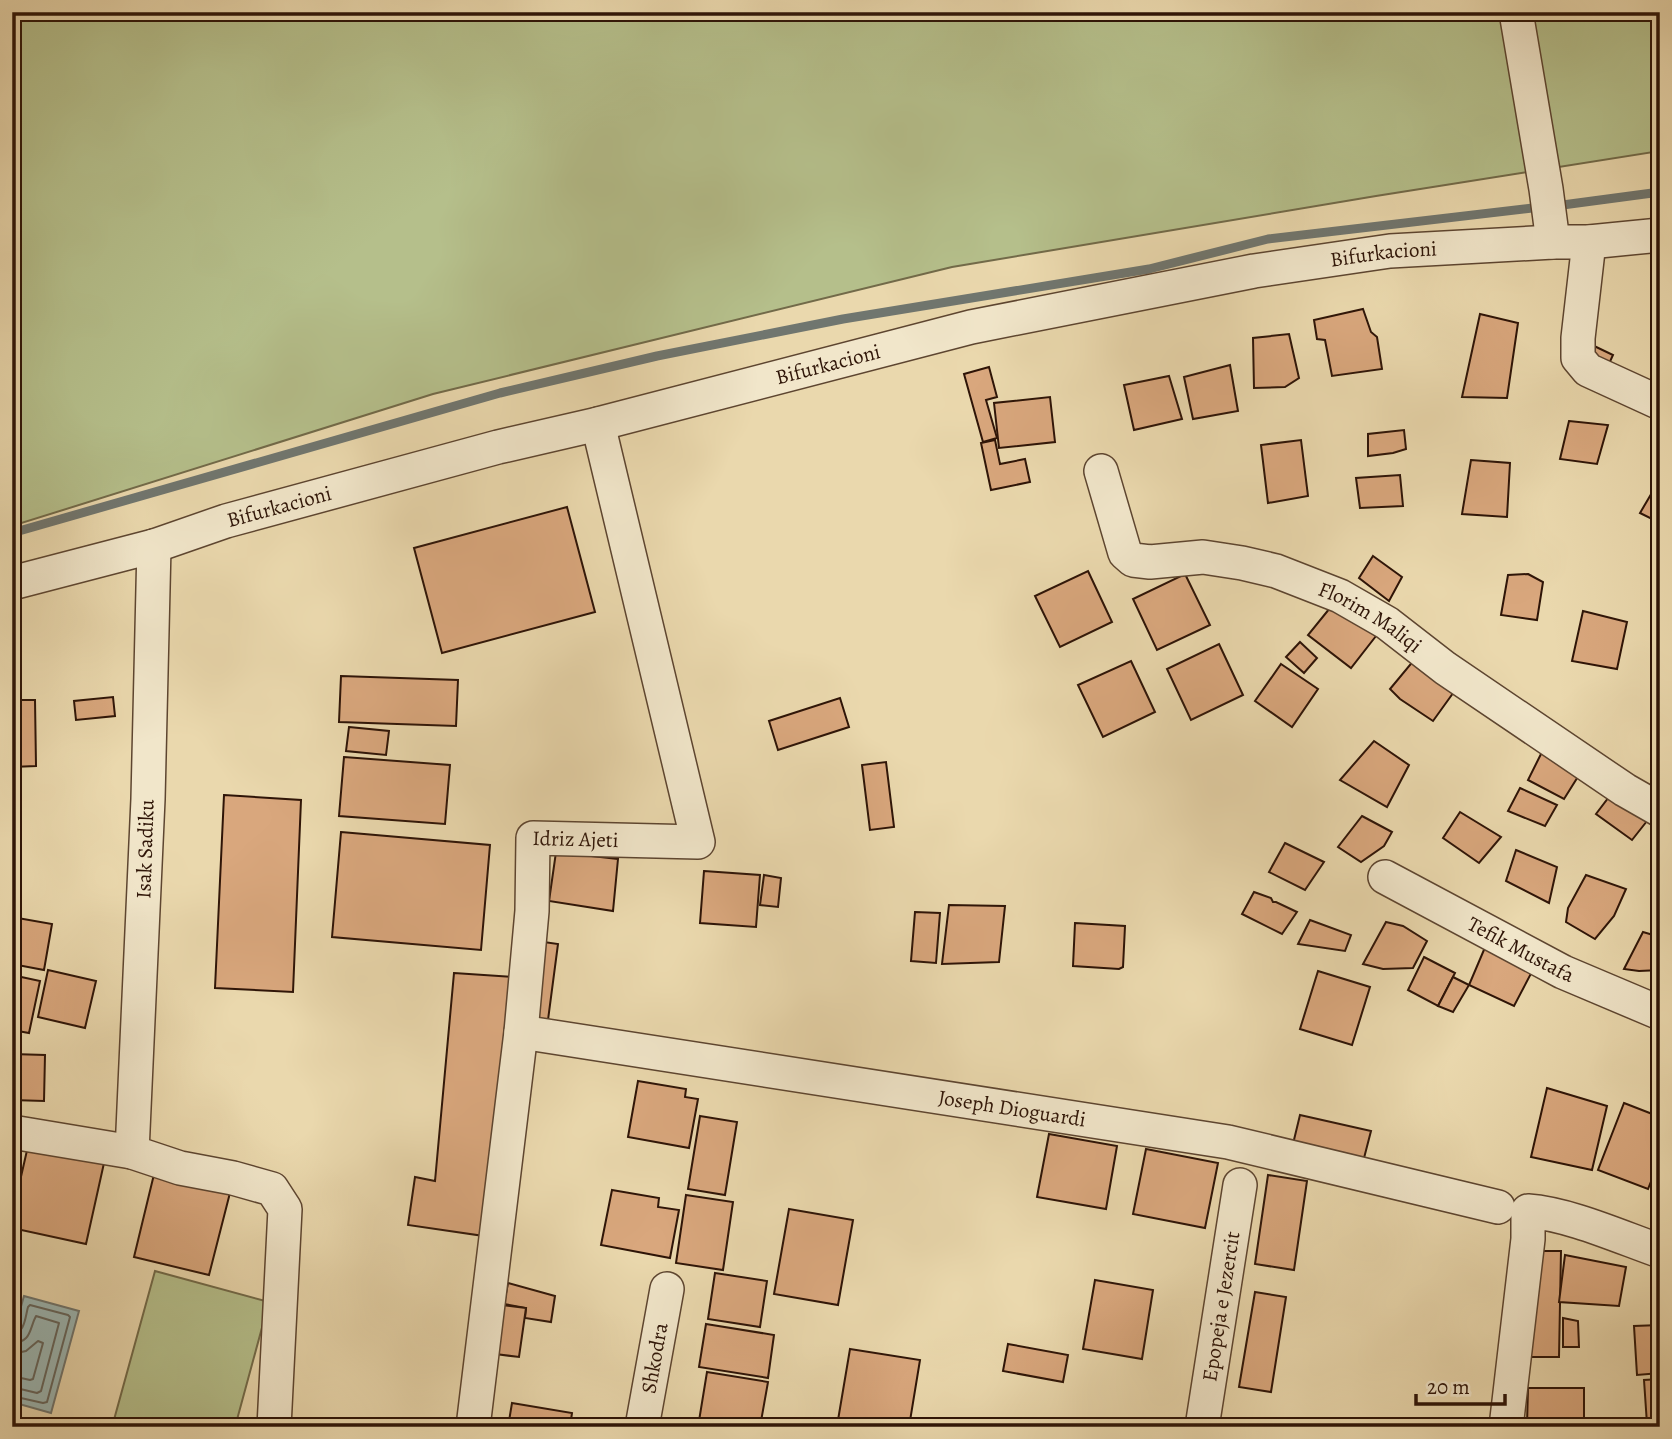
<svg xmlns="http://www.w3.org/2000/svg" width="1672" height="1439" font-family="Alegreya,serif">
  <rect width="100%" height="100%" fill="#ead8ad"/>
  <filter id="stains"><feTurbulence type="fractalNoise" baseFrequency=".00286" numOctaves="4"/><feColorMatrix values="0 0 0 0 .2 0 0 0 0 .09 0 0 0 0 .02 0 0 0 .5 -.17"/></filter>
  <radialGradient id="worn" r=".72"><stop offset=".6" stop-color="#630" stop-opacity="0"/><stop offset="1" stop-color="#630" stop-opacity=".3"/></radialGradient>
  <g fill="#b5bf8b" stroke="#726a49" stroke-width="2">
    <path d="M12,12H1660V151L1376,196L952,267L433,394L12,526Z"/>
    <path d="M155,1271L269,1302L235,1427H112Z"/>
  </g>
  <path fill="#9cb8b5" stroke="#70766f" stroke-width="2" d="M24,1296L79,1311L51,1413L12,1402V1338Z"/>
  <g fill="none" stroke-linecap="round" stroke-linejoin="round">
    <g stroke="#65665e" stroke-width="2">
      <path d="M12,1334C25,1333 25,1318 28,1307L30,1305L68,1315L70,1317L47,1402L43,1403L12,1396"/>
      <path d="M12,1343C32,1342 29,1329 36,1316L59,1323L41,1391L37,1393L12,1387"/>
      <path d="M12,1354L26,1351L38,1341L43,1343L33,1379L30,1380L12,1376"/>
    </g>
    <g stroke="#70766f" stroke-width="9">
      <path d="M1555,206L1660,192"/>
      <path d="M12,533L500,393L657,356L843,319L1149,269L1268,239L1541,207"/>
    </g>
  </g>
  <g fill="#d9a77d" stroke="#2e1407" stroke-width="2">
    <path d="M1363,309L1371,332L1377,337L1382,369L1332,376L1325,340L1317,339L1314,320Z"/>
    <path d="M1480,314L1518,323L1507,398L1462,397Z"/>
    <path d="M1289,334L1299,378L1285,387L1254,388L1253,338Z"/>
    <path d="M1590,344L1613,355L1608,366L1584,356Z"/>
    <path d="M1230,365L1238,411L1193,419L1184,377Z"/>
    <path d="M989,367L997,397L986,400L997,438L983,442L964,374Z"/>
    <path d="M1169,376L1182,419L1134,430L1124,385Z"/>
    <path d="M1050,397L1055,442L999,448L994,403Z"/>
    <path d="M1569,421L1608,425L1597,464L1560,459Z"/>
    <path d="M1404,430L1406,449L1393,453L1368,456V434Z"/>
    <path d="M995,440L1000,464L1025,459L1030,482L991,490L981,443Z"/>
    <path d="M1301,440L1308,496L1268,503L1261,445Z"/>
    <path d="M1471,460L1510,463L1507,517L1462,514Z"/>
    <path d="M1400,475L1403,506L1360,508L1356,478Z"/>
    <path d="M1660,479V523L1640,513Z"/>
    <path d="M567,507L595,612L442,653L414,548Z"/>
    <path d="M1373,556L1402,577L1389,601L1359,578Z"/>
    <path d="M1088,571L1112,622L1060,647L1035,596Z"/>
    <path d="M1185,574L1210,625L1157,650L1133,599Z"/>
    <path d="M1528,574L1543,582L1537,620L1501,615L1508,575Z"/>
    <path d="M1334,603L1376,636L1351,668L1308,635Z"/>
    <path d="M1583,611L1627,622L1617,669L1572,661Z"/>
    <path d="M1300,642L1317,658L1304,673L1286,657Z"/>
    <path d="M1219,644L1243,695L1191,720L1167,669Z"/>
    <path d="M1414,660L1456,689L1433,721L1400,699L1390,689Z"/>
    <path d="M1131,661L1155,712L1103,737L1078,685Z"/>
    <path d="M1281,664L1318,689L1292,727L1255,701Z"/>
    <path d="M1655,666H1660V700H1654Z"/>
    <path d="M341,676L458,680L456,726L339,722Z"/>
    <path d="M113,697L115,716L76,720L74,701Z"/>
    <path d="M840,698L849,727L778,750L769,721Z"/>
    <path d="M12,700H35L36,766L12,767Z"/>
    <path d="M349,727L389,731L386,755L346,751Z"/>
    <path d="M1374,741L1409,765L1387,807L1340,780Z"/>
    <path d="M1542,752L1579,775L1564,799L1528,780Z"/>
    <path d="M344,757L450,765L445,824L339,816Z"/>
    <path d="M886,762L894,827L870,830L862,765Z"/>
    <path d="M1520,788L1557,805L1545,826L1508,811Z"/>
    <path d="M1612,793L1647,821L1632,840L1596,814Z"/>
    <path d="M224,795L301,800L293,992L215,988Z"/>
    <path d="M1460,812L1501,837L1479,863L1443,838Z"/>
    <path d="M1362,816L1392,832L1384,846L1361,862L1338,847Z"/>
    <path d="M341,832L490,845L481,950L332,937Z"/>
    <path d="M1285,843L1324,862L1305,890L1269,872Z"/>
    <path d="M1516,850L1557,867L1549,903L1506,881Z"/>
    <path d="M556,852L618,859L613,911L549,901Z"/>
    <path d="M704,871L760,875L756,927L700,923Z"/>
    <path d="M764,875L781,878L778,907L760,905Z"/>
    <path d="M1586,875L1626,889L1614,916L1595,939L1566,922L1568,908Z"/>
    <path d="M1254,892L1271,898L1273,902H1276L1297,912L1282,934L1242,914Z"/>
    <path d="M949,905L1005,906L999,962L942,964Z"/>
    <path d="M915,912L940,913L936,963L911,961Z"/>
    <path d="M12,917L52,924L44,970L12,964Z"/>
    <path d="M1310,920L1351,935L1345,951L1298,944Z"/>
    <path d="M1386,922L1403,926L1427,941L1413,968L1383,969L1363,964Z"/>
    <path d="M1075,923L1125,926L1123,967L1119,969L1073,966Z"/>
    <path d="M1643,932L1660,937V970L1639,971L1624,969Z"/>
    <path d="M1489,938L1536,964L1514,1006L1469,985Z"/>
    <path d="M537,941L558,944L548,1020L527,1017Z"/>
    <path d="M1424,957L1455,973L1438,1006L1408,990Z"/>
    <path d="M48,970L96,981L85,1028L38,1017Z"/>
    <path d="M1318,971L1370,987L1352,1045L1300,1029Z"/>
    <path d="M454,973L514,977L484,1236L408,1225L415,1177L435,1181Z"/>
    <path d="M12,975L40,981L29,1033L12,1030Z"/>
    <path d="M1453,977L1469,985L1453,1012L1438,1006Z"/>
    <path d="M12,1054L45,1055L44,1101L12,1100Z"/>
    <path d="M638,1081L686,1089L685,1097L698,1099L689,1148L628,1137Z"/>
    <path d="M1547,1088L1607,1106L1592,1170L1531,1157Z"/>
    <path d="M1624,1103L1660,1117V1159L1648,1189L1598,1170Z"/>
    <path d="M1300,1115L1371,1131L1364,1158L1293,1144Z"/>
    <path d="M700,1116L737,1122L725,1195L688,1189Z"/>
    <path d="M1049,1134L1117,1146L1106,1209L1037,1197Z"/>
    <path d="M28,1146L104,1163L86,1244L12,1228V1216Z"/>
    <path d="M1146,1149L1218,1163L1205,1228L1133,1214Z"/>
    <path d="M156,1166L232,1185L209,1275L134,1257Z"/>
    <path d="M1268,1175L1307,1181L1294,1270L1255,1264Z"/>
    <path d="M612,1190L659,1198L658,1207L679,1210L670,1258L601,1245Z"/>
    <path d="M686,1195L733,1202L723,1270L676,1263Z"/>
    <path d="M789,1209L853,1220L838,1305L774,1294Z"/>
    <path d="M1530,1251H1561L1559,1357H1528Z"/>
    <path d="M1565,1255L1626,1267L1619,1306L1559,1302Z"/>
    <path d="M715,1273L767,1281L760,1327L708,1319Z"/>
    <path d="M1095,1280L1153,1290L1142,1359L1083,1349Z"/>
    <path d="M508,1283L555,1296L551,1322L525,1318L526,1308L504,1304Z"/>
    <path d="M1255,1292L1286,1297L1271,1392L1239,1387Z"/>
    <path d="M493,1304L526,1308L519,1357L487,1353Z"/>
    <path d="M1563,1318L1578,1321L1579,1347H1563Z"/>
    <path d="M706,1324L774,1335L768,1378L699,1367Z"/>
    <path d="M1660,1325V1373L1637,1375L1634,1326Z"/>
    <path d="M1008,1344L1068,1355L1063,1382L1003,1371Z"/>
    <path d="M850,1349L920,1360L909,1427L837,1426Z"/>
    <path d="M707,1372L768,1382L760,1427H698Z"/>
    <path d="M1660,1379V1423L1647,1424L1644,1380Z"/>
    <path d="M1528,1388H1584V1425H1527Z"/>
    <path d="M512,1403L572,1413L570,1427H508Z"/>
  </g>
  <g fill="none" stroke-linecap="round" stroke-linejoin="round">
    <defs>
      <g id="street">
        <path d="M1516,12L1546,189L1553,242"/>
        <path d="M1589,242L1578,338V358L1588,370L1660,403"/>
        <path id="s1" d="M1101,471L1125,553L1133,560L1150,562L1203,557L1242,563L1276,571L1340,596L1387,623L1445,668L1625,790L1660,810"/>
        <path d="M154,546L148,799L132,1152L180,1168L233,1178L272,1189L285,1209L274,1427"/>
        <path id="s2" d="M12,583L154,546L226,521L498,447L598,424L971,327L1254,271L1390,251L1553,242H1589L1660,235"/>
        <path id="s3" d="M1385,877L1563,972L1660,1013"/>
        <path id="s4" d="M521,1032L1228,1142L1498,1207"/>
        <path d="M12,1132L132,1152"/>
        <path id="s5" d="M473,1427L521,1032L532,911L533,838L698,842L598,424"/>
        <path id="s6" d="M642,1427L667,1289"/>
        <path id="s7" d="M1202,1427L1240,1185"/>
        <path d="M1506,1427L1528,1239V1211C1569,1214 1620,1237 1660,1251"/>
      </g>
    </defs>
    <use href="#street" stroke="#5d4530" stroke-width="36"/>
    <use href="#street" stroke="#f1e6ca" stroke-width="33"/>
  </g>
  <g text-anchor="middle" stroke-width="5" stroke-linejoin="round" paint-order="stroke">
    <g font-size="21" fill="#2e1407" stroke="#f1e6ca">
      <text dy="7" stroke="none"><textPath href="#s2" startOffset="1412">Bifurkacioni</textPath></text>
      <text dy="7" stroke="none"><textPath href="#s2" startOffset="845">Bifurkacioni</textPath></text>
      <text dy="7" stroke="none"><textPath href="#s2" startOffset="278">Bifurkacioni</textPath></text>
      <text dy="7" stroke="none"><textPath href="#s1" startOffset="346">Florim Maliqi</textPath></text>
      <text dy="7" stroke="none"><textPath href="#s5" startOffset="635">Idriz Ajeti</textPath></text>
      <text transform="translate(145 849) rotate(-88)" y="7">Isak Sadiku</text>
      <text dy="7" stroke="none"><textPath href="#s3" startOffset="154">Tefik Mustafa</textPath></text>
      <text dy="7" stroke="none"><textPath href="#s4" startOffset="497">Joseph Dioguardi</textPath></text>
      <text dy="7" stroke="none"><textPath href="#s7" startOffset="122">Epopeja e Jezercit</textPath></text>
      <text dy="7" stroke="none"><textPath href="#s6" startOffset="70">Shkodra</textPath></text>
    </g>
  </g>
  <rect width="1672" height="1439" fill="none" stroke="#ead8ad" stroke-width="42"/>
  <rect x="14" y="14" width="1644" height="1411" fill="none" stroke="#2e1407" stroke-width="3.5"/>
  <rect x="21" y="21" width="1630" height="1397" fill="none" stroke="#2e1407" stroke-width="2"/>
  <path d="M1416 1394v10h89v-10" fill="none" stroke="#2e1407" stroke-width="3.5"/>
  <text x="1427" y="1394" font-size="21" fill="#2e1407" stroke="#f1e6ca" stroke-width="5" paint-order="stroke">20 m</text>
  <rect width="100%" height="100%" filter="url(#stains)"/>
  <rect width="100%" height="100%" fill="url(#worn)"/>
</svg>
